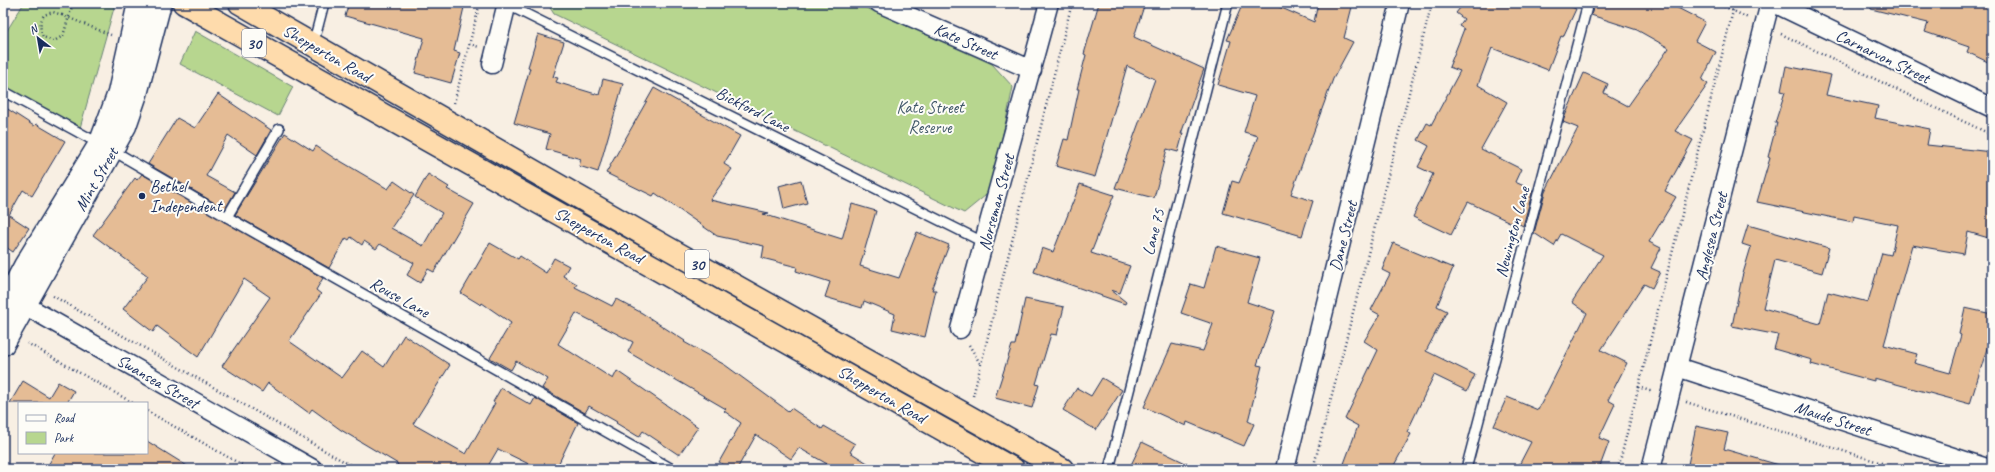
<svg xmlns="http://www.w3.org/2000/svg" width="1995" height="472" font-family="Caveat,sans-serif">
  <rect width="100%" height="100%" fill="#f8efe3"/>
  <filter id="ink" filterUnits="userSpaceOnUse"><feTurbulence type="fractalNoise" baseFrequency=".025" numOctaves="2"/><feDisplacementMap in="SourceGraphic" scale="8" xChannelSelector="R" yChannelSelector="G"/><feConvolveMatrix kernelMatrix="1 2 1 2 8 2 1 2 1" color-interpolation-filters="sRGB"/></filter>
  <g filter="url(#ink)">
    <g fill="#b7d68f" stroke="#698276">
      <path d="M24,3H114V8L78,135L3,89V37Z"/>
      <path d="M547,3H855L992,64L1013,87L991,191L964,213L554,14Z"/>
      <path d="M195,31L293,87L278,116L180,64Z"/>
    </g>
    <g fill="#e5bc95" stroke="#1b2f5e">
      <path d="M349,3H465L454,51L460,53L451,83L415,73L424,38L345,16Z"/>
      <path d="M1099,3H1145L1134,37L1204,69L1181,134H1183L1178,152L1167,149L1154,198L1115,188L1155,79L1127,66L1095,177L1056,166L1064,139L1068,140L1079,89H1077L1086,55L1084,54Z"/>
      <path d="M1243,3H1270L1314,22L1318,3H1353L1344,38L1353,42L1333,79L1291,194L1313,201L1302,236L1223,213L1232,181L1239,183L1258,136L1244,132L1255,96L1218,85L1231,41L1227,40Z"/>
      <path d="M1464,3H1563L1576,9L1563,37L1561,36L1548,70L1492,48L1478,85L1507,102L1481,149L1521,169L1515,182L1533,190L1523,226L1516,222L1514,224L1468,202L1451,235L1413,217L1433,174L1418,167L1429,146L1418,140L1427,123L1431,125L1460,71L1449,67L1464,29L1459,26L1464,19L1456,13Z"/>
      <path d="M1595,3H1668L1705,22L1695,41L1716,52L1702,80L1708,84L1675,131L1693,140L1665,191L1676,197L1649,242L1661,248L1651,268L1660,272L1652,288L1644,284L1601,350L1627,363L1608,400L1615,404L1599,438L1609,442L1599,469H1517L1531,442L1494,426L1507,397L1538,410L1587,313L1572,302L1603,255L1561,234L1554,246L1534,233L1545,192L1578,128L1563,122L1565,116L1584,73L1608,84L1604,93L1628,106L1669,48L1637,30L1591,15Z"/>
      <path d="M1871,3H1992V64L1967,52L1969,47L1925,32L1928,23L1871,9Z"/>
      <path d="M538,34L564,42L553,77L558,78L556,82L599,95L603,79L623,84L598,172L579,166L581,159L546,149L550,134L514,123L530,68L528,67Z"/>
      <path d="M1786,66L1831,75L1826,95L1878,106L1875,118L1930,129L1927,145L1992,152V239L1968,232L1964,254L1912,245L1884,345L1917,354L1914,363L1950,373L1961,335L1959,334L1965,308L1992,314V343L1989,342L1970,404L1874,378V381L1811,364L1812,360L1774,349L1778,335L1732,326L1742,277L1751,247L1742,244L1748,225L1829,248L1822,273L1775,260L1763,308L1820,324L1828,292L1868,302L1882,253L1891,255L1898,225L1854,216L1853,222L1757,202L1770,158L1768,157L1777,123H1775L1785,92L1781,91Z"/>
      <path d="M654,88L740,136L724,164L732,169L710,200L769,213L763,214L842,239L852,204L876,211L860,266L899,278L917,232L949,245L932,290H936L925,337L892,329L895,314L864,301L862,308L825,297L830,282L796,271L797,267L762,258L764,246L717,236L655,193L653,196L606,173Z"/>
      <path d="M218,94L271,130L257,155L228,135L206,176L235,192L225,209L148,164L177,118L195,128Z"/>
      <path d="M3,106L34,126L36,124L65,141L32,196L23,190L9,215L29,228L13,252L3,245Z"/>
      <path d="M285,133L313,151L316,146L337,160V159L388,189L394,181L414,195L391,228L423,246L442,213L415,197L428,174L449,187L447,189L474,204L434,272L428,269L420,283L407,275L414,263L380,244L376,249L364,241L362,245L351,237L349,240L346,238L329,268L235,215Z"/>
      <path d="M142,174L323,278L316,290L321,294L289,341L342,378L362,351L384,367L404,335L450,365L413,424L466,454L495,403L493,402L501,388L531,405L535,398L578,423L556,469H539L498,449L488,466L493,469H395L398,464L341,430L312,409L309,413L268,383L262,392L222,366L270,297L244,279L198,357L157,326L153,332L123,309L148,276L93,235L135,178L137,180Z"/>
      <path d="M801,180L807,203L784,209L779,186Z"/>
      <path d="M1080,184L1114,195L1091,253L1130,266L1120,293L1111,290L1126,302L1125,304L1034,272L1042,248L1053,252Z"/>
      <path d="M490,243L518,259L520,256L546,273L554,258L569,266L563,276L577,284L575,287L612,306L616,299L642,313L685,341L684,342L725,365L788,411L791,408L822,429L824,426L855,444L850,452L877,469H836L799,448L791,459L756,435L737,469H732L719,462L741,423L724,411L726,409L628,352L633,342L576,313L558,344L613,379L617,371L698,427L679,455L643,431L639,437L616,423L617,422L589,406L585,413L542,388L548,379L516,361L511,370L490,358L511,323L482,303L481,305L461,293Z"/>
      <path d="M1393,243L1453,268L1437,306L1447,311L1426,351L1475,375L1467,391L1434,375L1407,432L1411,434L1392,469H1342L1358,426L1345,419L1378,350L1364,341L1380,315L1371,310L1390,274L1382,270Z"/>
      <path d="M1216,246L1260,258L1247,302L1275,311L1257,365L1262,366L1248,421L1254,424L1244,446L1187,422L1186,426L1144,407L1172,344L1203,351L1213,324L1181,313L1191,284L1204,288Z"/>
      <path d="M1025,299L1064,307L1057,335L1051,334L1036,384L1039,385L1032,408L995,398L1012,345H1015Z"/>
      <path d="M1102,378L1122,390L1096,430L1063,410L1077,388L1091,396Z"/>
      <path d="M23,381L49,397L58,382L74,391L67,403H10Z"/>
      <path d="M1696,426L1728,433L1724,449L1779,465V469H1687Z"/>
      <path d="M147,441L192,469H46L55,453H147Z"/>
      <path d="M1142,442L1198,469H1129Z"/>
    </g>
    <g fill="none" stroke-linecap="round" stroke-linejoin="round">
      <defs>
        <g id="lane">
          <path d="M506,4L985,243"/>
          <path d="M313,45L324,3"/>
          <path d="M3,91L100,144"/>
          <path d="M112,150L227,217L672,469"/>
          <path d="M227,217L279,129"/>
          <path d="M1109,469L1228,3"/>
          <path d="M1466,469L1588,3"/>
        </g>
        <g id="street">
          <path d="M879,3L1032,70"/>
          <path d="M1774,3L1992,108"/>
          <path d="M492,64L507,3"/>
          <path d="M12,298L313,469"/>
          <path d="M960,329L1049,3"/>
          <path d="M1677,367L1990,469"/>
          <path d="M1285,469L1400,3"/>
          <path d="M1651,469L1770,3"/>
        </g>
        <g id="secondary">
          <path d="M3,308L25,266L100,144L119,93L139,3"/>
          <path d="M3,344L125,126L136,94L160,3"/>
        </g>
        <g id="highway">
          <path d="M184,3L1013,469"/>
          <path d="M240,3L666,247L1062,469"/>
        </g>
      </defs>
      <use href="#lane" stroke="#1b2f5e" stroke-width="12"/>
      <use href="#street" stroke="#1b2f5e" stroke-width="21"/>
      <use href="#secondary" stroke="#1b2f5e" stroke-width="25"/>
      <use href="#highway" stroke="#1b2f5e" stroke-width="25"/>
      <g stroke="#1b2f5e" stroke-width="2.5" stroke-dasharray="1 3" stroke-linecap="butt">
        <path d="M1717,3L1748,18"/>
        <path d="M62,15L111,35"/>
        <path d="M1781,34L1992,135"/>
        <path d="M469,44L479,47"/>
        <path d="M454,103L480,3"/>
        <path d="M53,296L357,469"/>
        <path d="M27,343L133,403"/>
        <path d="M969,345L981,365"/>
        <path d="M1638,387L1653,392"/>
        <path d="M973,396L1072,3"/>
        <path d="M1686,402L1901,469"/>
        <path d="M147,411L249,469"/>
        <path d="M1313,469L1432,3"/>
        <path d="M1618,469L1735,3"/>
      </g>
      <use href="#lane" stroke="#fdfcf7" stroke-width="9"/>
      <use href="#street" stroke="#fdfcf7" stroke-width="18"/>
      <use href="#secondary" stroke="#fdfcf7" stroke-width="22"/>
      <use href="#highway" stroke="#fedbac" stroke-width="22"/>
      <path stroke="#1b2f5e" stroke-width="2.5" stroke-dasharray="1 3" stroke-linecap="butt" d="M62,15L53,12L44,15C39,23 40,29 43,37L54,41L63,36L73,3"/>
    </g>
  </g>
  <circle fill="#1b2f5e" stroke="#fdfcf7" stroke-width="1.5" cx="142" cy="196" r="4"/>
  <g text-anchor="middle" stroke-width="4" stroke-linejoin="round" paint-order="stroke">
    <g fill="#fdfcf7" stroke="#5f6c8c" stroke-width="1">
      <rect x="242" y="29" width="24" height="28" rx="3"/>
      <rect x="685" y="250" width="24" height="28" rx="3"/>
    </g>
    <g font-size="16" font-weight="bold" fill="#1b2f5e">
      <text x="254" y="49">30</text>
      <text x="697" y="270">30</text>
    </g>
    <g font-size="17" fill="#1b2f5e" stroke="#fdfcf7">
      <text transform="translate(966 41) rotate(24)" y="6">Kate Street</text>
      <text transform="translate(327 53) rotate(30)" y="6">Shepperton Road</text>
      <text transform="translate(1883 56) rotate(26)" y="6">Carnarvon Street</text>
      <text transform="translate(753 109) rotate(27)" y="6">Bickford Lane</text>
      <text transform="translate(96 179) rotate(-60)" y="6">Mint Street</text>
      <text transform="translate(996 202) rotate(-75)" y="6">Norseman Street</text>
      <text transform="translate(1153 232) rotate(-76)" y="6">Lane 75</text>
      <text transform="translate(1512 232) rotate(-75)" y="6">Newington Lane</text>
      <text transform="translate(599 235) rotate(29)" y="6">Shepperton Road</text>
      <text transform="translate(1343 236) rotate(-76)" y="6">Dane Street</text>
      <text transform="translate(1711 236) rotate(-76)" y="6">Anglesea Street</text>
      <text transform="translate(400 297) rotate(29)" y="6">Rouse Lane</text>
      <text transform="translate(158 381) rotate(30)" y="6">Swansea Street</text>
      <text transform="translate(882 394) rotate(30)" y="6">Shepperton Road</text>
      <text transform="translate(1833 418) rotate(18)" y="6">Maude Street</text>
    </g>
    <g font-size="17" fill="#42596a" stroke="#fdfcf7">
      <text x="930" y="113">Kate Street<tspan x="930" dy="20">Reserve</tspan></text>
    </g>
    <g font-size="17" fill="#1b2f5e" stroke="#fdfcf7" text-anchor="start">
      <text x="150" y="192">Bethel<tspan x="150" dy="20">Independent</tspan></text>
    </g>
  </g>
  <rect width="1995" height="472" fill="none" stroke="#fdfcf7" stroke-width="16"/>
  <rect x="8" y="8" width="1979" height="456" fill="none" stroke="#1b2f5e" stroke-width="1.5" filter="url(#ink)"/>
  <rect x="18" y="402" width="130" height="52" fill="#fdfcf7" stroke="#a3aaba"/>
  <rect x="26" y="415" width="20" height="6" fill="#fdfcf7" stroke="#a3aaba"/>
  <text x="54" y="422" font-size="12" fill="#1b2f5e">Road</text>
  <rect x="26" y="432" width="20" height="12" fill="#b7d68f" stroke="#a3aaba"/>
  <text x="54" y="442" font-size="12" fill="#1b2f5e">Park</text>
  <g transform="translate(38 38) rotate(329)" stroke="#fdfcf7" stroke-width="3" paint-order="stroke">
  <path d="M0-3L7 15L0 10L-7 15Z" fill="#1b2f5e"/>
  <text y="-6" font-size="11" font-weight="bold" text-anchor="middle" fill="#1b2f5e">N</text>
  </g>
</svg>
